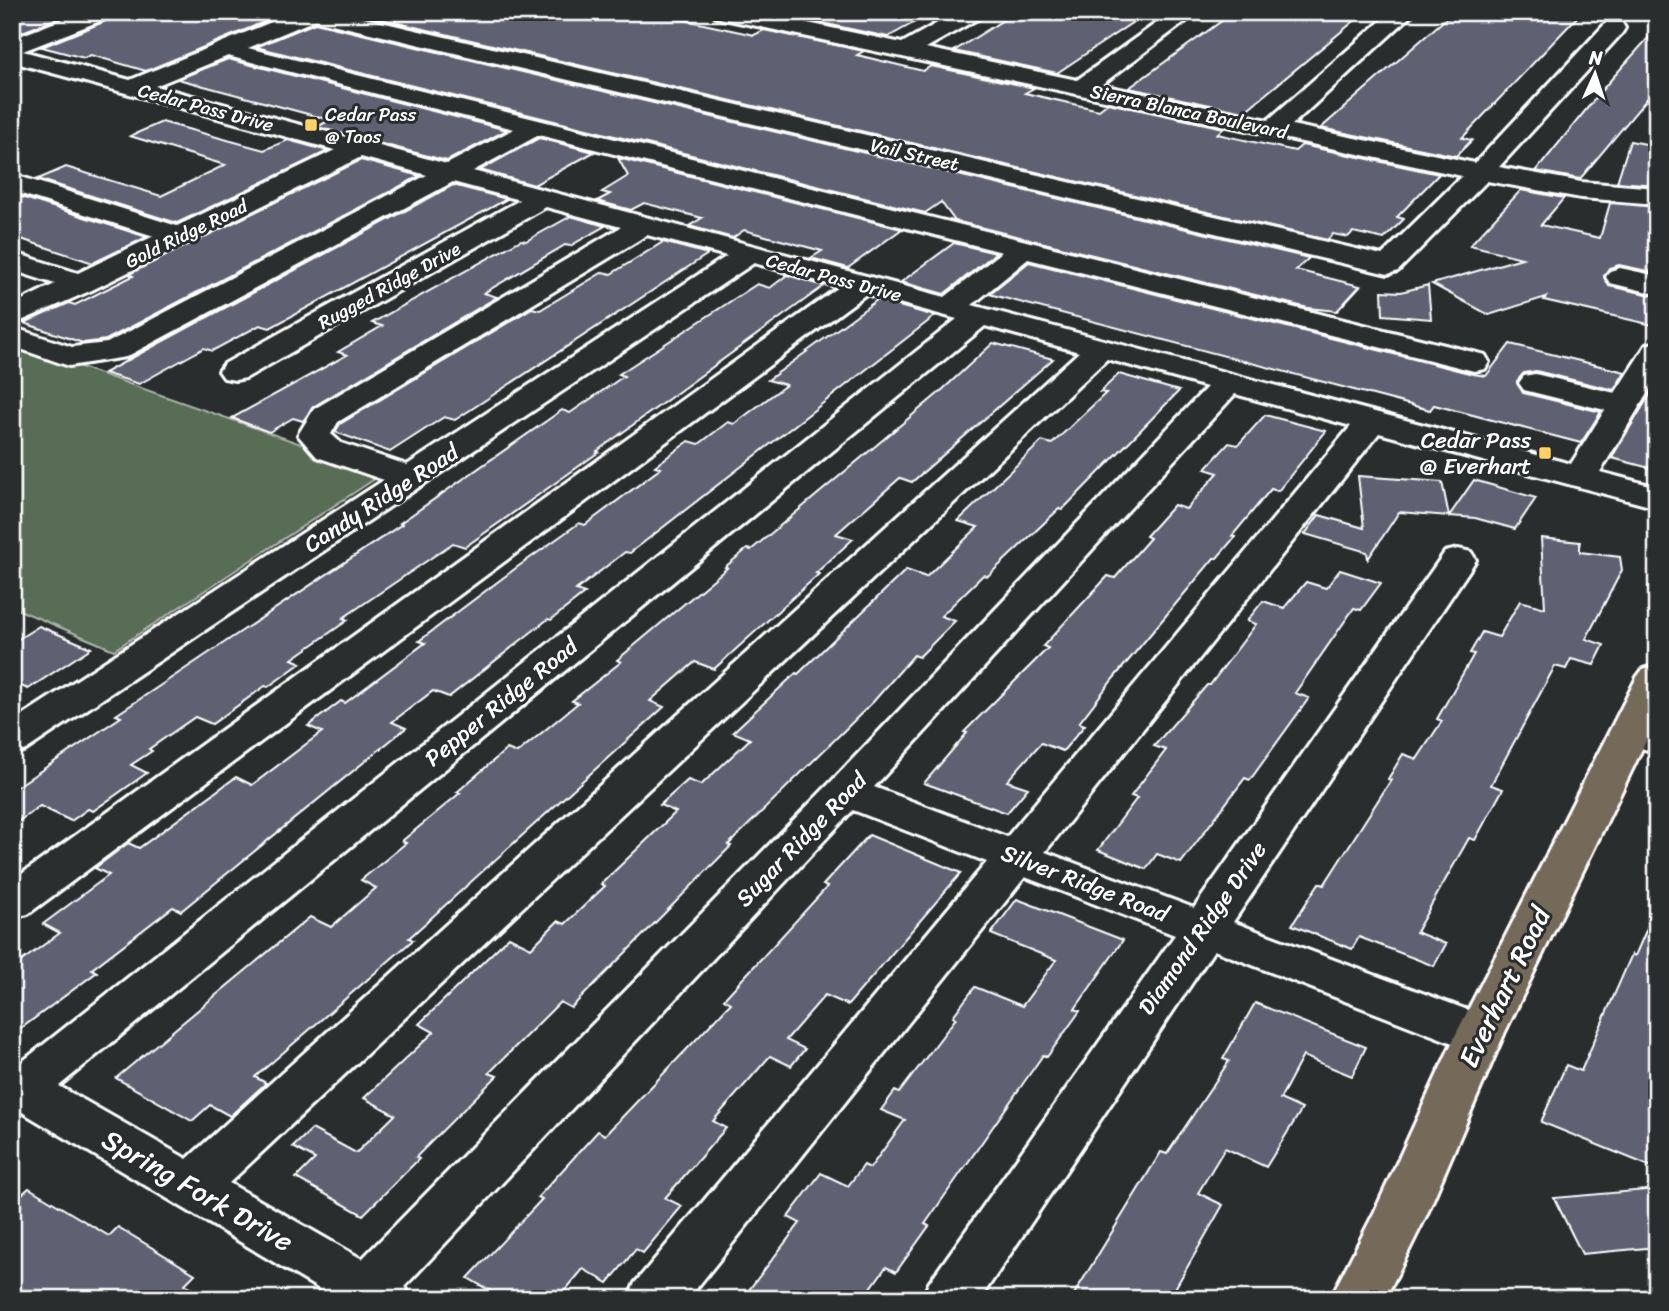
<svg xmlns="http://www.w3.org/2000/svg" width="1669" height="1311" font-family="Sriracha,sans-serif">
  <rect width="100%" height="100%" fill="#2a2d2e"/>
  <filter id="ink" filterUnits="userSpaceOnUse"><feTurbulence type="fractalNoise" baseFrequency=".0143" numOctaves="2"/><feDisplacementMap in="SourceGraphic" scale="14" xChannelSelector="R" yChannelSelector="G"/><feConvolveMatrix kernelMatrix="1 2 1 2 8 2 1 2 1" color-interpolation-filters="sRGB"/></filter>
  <g filter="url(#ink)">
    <path fill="#586c57" stroke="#acb6ab" stroke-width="2" d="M12,343L384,473L114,650L12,607Z"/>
    <g fill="#606073" stroke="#fff" stroke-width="2">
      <path d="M12,12H74L12,36Z"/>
      <path d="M115,12H288L146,71L91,55L84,58L42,47L111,19Z"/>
      <path d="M351,12H648L754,35L764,30L864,51L857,55L923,71L931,66L1034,88L1025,93L1099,110L1108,103L1224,128L1217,134L1295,151L1302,145L1439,174L1397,217L1404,219L1384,239L1353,232L1348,237L1333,234L1327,240Z"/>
      <path d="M797,12H829L857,18H867L877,12H933L888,37L789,16Z"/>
      <path d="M1016,12H1148L1057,73L954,51Z"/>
      <path d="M1234,12H1365L1244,112L1129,88Z"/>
      <path d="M1471,12H1582L1462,138L1472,140L1456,156L1321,128L1451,14L1468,17Z"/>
      <path d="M315,23L1309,258L1296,270L1360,286L1337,311L1308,308L955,221L941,202L925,213L256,47Z"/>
      <path d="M1657,28V87L1580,179L1536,171L1607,84Z"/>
      <path d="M228,59L507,130L447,161L317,127L330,120L178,79Z"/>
      <path d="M162,122L264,150L288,140L328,151L177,223L38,179L66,167L161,196L225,165L130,136Z"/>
      <path d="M539,138L594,152L534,185L480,170Z"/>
      <path d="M1630,141L1657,146V185L1617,182Z"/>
      <path d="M618,158L902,229L848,268L811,258L822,251L762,235L744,230L733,238L689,226L702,218L644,203L631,210L597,201L610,194L602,192L628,176Z"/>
      <path d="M361,160L420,176L106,340L83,343L24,323L69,303L75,305L133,276L129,274Z"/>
      <path d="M453,185L507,199L270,328L260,325L212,351L204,348L139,384L104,373Z"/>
      <path d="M1521,190L1564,198L1541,225L1600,238L1610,203L1657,207V273L1619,265L1609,268L1604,276L1609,286L1657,296V326L1544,300L1546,297L1489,315L1432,284L1522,258L1470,245Z"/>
      <path d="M12,194L147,237L93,263L12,236Z"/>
      <path d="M571,216L605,226L570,246L565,245L484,293L497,297L313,407L303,421L293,418L269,432L232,418L347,355L338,352L382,326L372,323L521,240L526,241Z"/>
      <path d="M663,242L708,254L455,420L444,417L390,452L335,432L340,424L532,308L540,310L603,272L611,274Z"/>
      <path d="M954,243L996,253L944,294L901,282Z"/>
      <path d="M1029,262L1473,374L1486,376L1510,344L1625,372L1614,390L1536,371L1524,373L1517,381L1523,393L1601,412L1581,443L1434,405L1430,410L989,294Z"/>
      <path d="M787,275L824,286L597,451L599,452L465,547L453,543L343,618L348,620L292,659L301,663L268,687L265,686L212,724L195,717L149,749L152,751L131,765L147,773L93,811L88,809L71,821L40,806L12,826V790L121,717L116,715L402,524L400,523L562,410L570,413L624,376L619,374L757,284L770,288Z"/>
      <path d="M1428,285L1431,319L1383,315L1382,291L1401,292Z"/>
      <path d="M877,300L935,316L630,553L625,552L576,590L585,593L551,620L548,619L449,697L433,691L392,722L406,728L181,911L173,907L92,969L97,972L12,1035V968L60,933L43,924L109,875L95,868L128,843L139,848L236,777L252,785L322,732L308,726L341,701L345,703L425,643L419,641L516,568L579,523L585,525L661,468L655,466L689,441L699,444L728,422L734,424L786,385L768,380Z"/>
      <path d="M993,343L1053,359L912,482L900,478L836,534L853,539L816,573L819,574L714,669L695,662L650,701L664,707L409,938L413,940L255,1077L266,1083L230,1116L210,1105L192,1121L116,1078L310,917L331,927L376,888L361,880L406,843L402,841L460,793L457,792L507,749L517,753L578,703L572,701L621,662L617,660L727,568L725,567L747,549L751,550L940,392Z"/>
      <path d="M1119,374L1179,391L1062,510L1059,509L988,576L983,575L941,616L955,621L919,657L914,655L873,702L728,845L731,846L571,1008L560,1002L489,1073L497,1076L416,1157L419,1159L363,1215L296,1178L315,1159L293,1147L312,1129L356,1153L395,1115L364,1098L434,1032L419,1024L509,937L531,948L558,921L565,924L605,886L601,884L676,812L660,805L688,780L701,785L750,739L733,732L796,673L798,674L906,570L926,577L978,527L958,521L1042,441L1052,444L1106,393L1100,392Z"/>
      <path d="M1657,383V470L1612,458L1615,452Z"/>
      <path d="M1265,415L1326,431L1278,491L1271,489L1232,536L1235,537L1217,558H1214L1113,679L1079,723L1085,725L1063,751L1041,743L1007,781L1028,788L1007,813L924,783L967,733L964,732L1048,648L1043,646L1108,576L1115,578L1150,538L1146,536L1174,505L1186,509L1218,473L1205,469L1229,443L1238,445Z"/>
      <path d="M1358,476L1442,482L1449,516L1474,480L1536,498L1515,529L1475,518L1399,512L1368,559L1367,552L1305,534L1319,515L1364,528Z"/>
      <path d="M1541,538L1580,542V552L1620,557L1622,570L1586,639L1604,645L1594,665L1571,659L1566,669L1555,666L1491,785L1503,789L1475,840L1469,838L1416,932L1446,944L1434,966L1359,937L1352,949L1292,925L1319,883L1324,885L1391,780L1388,779L1403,754L1417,759L1442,721L1437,719L1474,654L1470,653L1482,632L1499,637L1520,601L1545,608Z"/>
      <path d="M1340,570L1381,583L1361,610L1354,608L1295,693L1309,698L1250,780L1245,778L1181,863L1157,854L1146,869L1098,850L1137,798L1131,796L1166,750L1154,746L1207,685H1210L1256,624L1247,621L1263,601L1284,608L1306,582L1326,588Z"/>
      <path d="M39,626L91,648L28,689L12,682V643Z"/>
      <path d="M869,835L961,873L848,1005L825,995L786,1040L805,1049L791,1066L770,1056L713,1121L726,1128L665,1198L682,1206L643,1253L636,1249L608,1283L583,1269L558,1299H504L468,1278L542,1199L538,1197L598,1131L605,1135L731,1003L724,999L827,887L823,885Z"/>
      <path d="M1017,899L1123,940L1075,1009L1080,1011L1047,1057L1043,1055L925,1224L929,1226L896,1272L886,1267L863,1299H742L800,1223L788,1217L821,1173L848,1186L864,1165L870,1168L905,1120L881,1110L895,1091L899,1093L956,1018L953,1016L975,987L1022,1006L1056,960L991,934Z"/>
      <path d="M1657,905V1169L1541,1122L1566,1065L1581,1071L1632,954L1635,956Z"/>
      <path d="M1255,1003L1366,1047L1352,1076L1303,1056L1280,1099L1302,1109L1266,1167L1225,1148L1198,1193L1223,1205L1169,1299H1071L1161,1152L1167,1154L1229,1061L1223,1059Z"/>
      <path d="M29,1188L109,1236L118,1227L195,1274L185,1284L210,1299H12V1203Z"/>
      <path d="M1657,1189V1247L1582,1254L1554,1198Z"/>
    </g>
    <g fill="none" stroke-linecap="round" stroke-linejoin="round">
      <defs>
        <g id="minor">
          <path d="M82,12H113L110,17L23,51L130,80L296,12H338L1382,255L1462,176L724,19L716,17L713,12H756L902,43L957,12H984L981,17L926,48L1077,80L1172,12H1198L1101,85L1268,120L1391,12H1415L1292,125L1475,163L1606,23H1622L1625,28L1622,33L1499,167L1581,182L1657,188V204L1581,198L1487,181L1398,271L1388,274L315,20L248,48L1485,355L1489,362L1485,369L1474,371L1028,259L972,305L1571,464L1605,410L1524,390L1519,383L1524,376L1535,374L1615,393L1646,345L1657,342V377L1600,472L1657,487V508L1379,433L1045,852L1194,908L1445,552L1458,549L1471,552L1476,560L1233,922L1497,1021L1504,1034L1497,1047L1480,1052L1463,1047L1214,950L980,1299H922L929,1283L1175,935L1025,877L688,1299H628L635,1283L987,862L853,810L405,1286L411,1299H336L12,1106V1063L18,1065L957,319L866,294L28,914L12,918V881L839,287L754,263L26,750L12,754V722L384,480L317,457L298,435L314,409L621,227L546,207L246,378L235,380L224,378L219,371L224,364L520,200L453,182L126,357L69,366L12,346V327L72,347L107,343L427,175L361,157L92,290L12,325V305L55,284L12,270V252L78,273L154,236L12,191V174L177,226L335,150L12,62V39ZM228,56L514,129L447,164L155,86ZM539,135L1002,252L945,297L473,171ZM647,235L727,256L407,465L341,443L331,434L338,422ZM985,326L1079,352L187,1159L59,1086ZM1107,359L1207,387L831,782L362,1259L229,1183ZM1235,394L1351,426L1007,837L874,787Z"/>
          <path d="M1620,268L1657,276V294L1610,283L1606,277L1610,271Z"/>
          <path d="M1630,719L1657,726V753L1616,740L1610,731L1616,722Z"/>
        </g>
        <path id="major" d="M1657,665V718L1504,1034L1426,1216L1385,1299H1330L1374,1213L1456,1034L1637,677L1643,669Z"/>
      </defs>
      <use href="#minor" stroke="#fff" stroke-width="6"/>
      <use href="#major" stroke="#fff" stroke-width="6"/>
      <use href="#minor" fill="#2a2d2e" fill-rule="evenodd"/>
      <use href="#major" fill="#746a5a" fill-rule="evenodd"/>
    </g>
  </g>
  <g fill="#ffd166" stroke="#2a2d2e" stroke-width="2.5">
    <rect x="304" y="118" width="14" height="14" rx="3.5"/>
    <rect x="1538" y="446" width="14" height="14" rx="3.5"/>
  </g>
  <g text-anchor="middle" stroke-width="6" stroke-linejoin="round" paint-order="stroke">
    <g font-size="19" fill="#fff" stroke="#2a2d2e">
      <text transform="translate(206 107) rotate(15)" y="7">Cedar Pass Drive</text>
      <text transform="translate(1189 111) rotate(12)" y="7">Sierra Blanca Boulevard</text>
      <text transform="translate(915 154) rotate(13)" y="7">Vail Street</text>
      <text transform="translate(186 233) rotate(-26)" y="7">Gold Ridge Road</text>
      <text transform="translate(834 277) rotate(15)" y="7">Cedar Pass Drive</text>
      <text transform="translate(389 285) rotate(-29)" y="7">Rugged Ridge Drive</text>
    </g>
    <g font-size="19" fill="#fff" stroke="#2a2d2e" text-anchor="start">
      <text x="325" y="121">Cedar Pass<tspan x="325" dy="22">@ Taos</tspan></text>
    </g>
    <g font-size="23" fill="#fff" stroke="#2a2d2e" text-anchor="end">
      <text x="1531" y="448">Cedar Pass<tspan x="1531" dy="26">@ Everhart</tspan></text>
    </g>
    <g font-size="23" fill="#fff" stroke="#2a2d2e">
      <text transform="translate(381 498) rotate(-33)" y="8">Candy Ridge Road</text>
      <text transform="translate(501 702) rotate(-39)" y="8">Pepper Ridge Road</text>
      <text transform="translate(801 839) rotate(-46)" y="8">Sugar Ridge Road</text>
      <text transform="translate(1085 883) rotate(21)" y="8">Silver Ridge Road</text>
      <text transform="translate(1202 928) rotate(-55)" y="8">Diamond Ridge Drive</text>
    </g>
    <g font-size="28" fill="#fff" stroke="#2a2d2e">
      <text transform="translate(1504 987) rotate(-64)" y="10">Everhart Road</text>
      <text transform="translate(198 1190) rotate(30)" y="10">Spring Fork Drive</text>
    </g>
  </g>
  <rect width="1669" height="1311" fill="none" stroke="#2a2d2e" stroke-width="42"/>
  <rect x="21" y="21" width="1627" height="1269" fill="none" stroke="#fff" stroke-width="2.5" filter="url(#ink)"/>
  <g transform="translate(1595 74) rotate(3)" stroke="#2a2d2e" stroke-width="5" paint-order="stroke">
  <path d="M0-5L12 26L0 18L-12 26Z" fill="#ffffff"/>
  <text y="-10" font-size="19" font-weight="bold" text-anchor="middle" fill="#ffffff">N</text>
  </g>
</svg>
